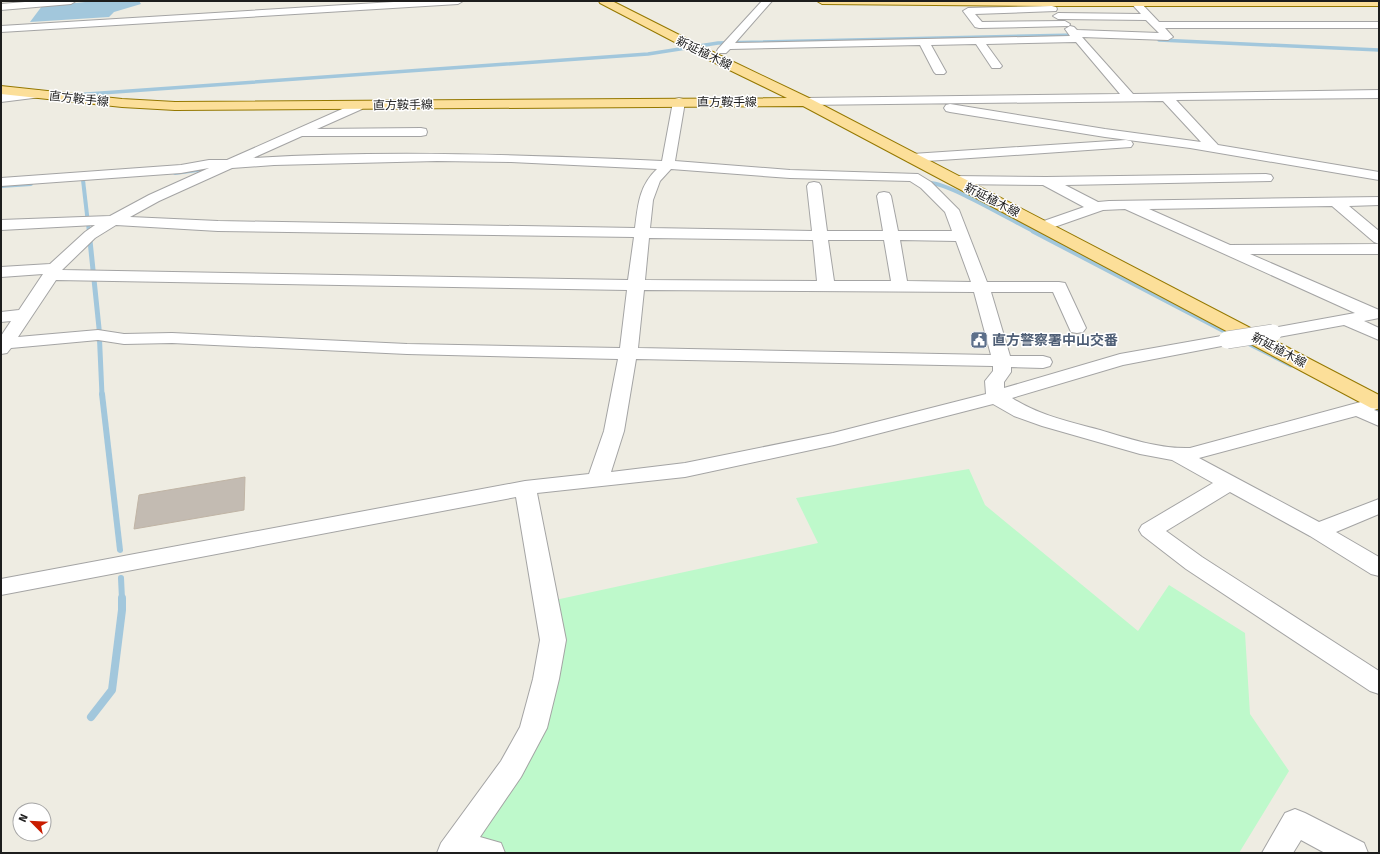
<svg xmlns="http://www.w3.org/2000/svg" width="1380" height="854" font-family="Signika,'Noto Sans JP',sans-serif">
  <rect width="100%" height="100%" fill="#eeece2"/>
  <path fill="#bef9cb" d="M969,469L985,505L1138,631L1169,585L1245,633L1250,714L1289,771L1239,853H490L459,843L533,728L546,602L818,543L796,498Z"/>
  <path fill="#a2c7dc" d="M96,1H139L141,4L114,12L109,17L30,22L42,6Z"/>
  <g fill="none" stroke-linecap="round" stroke-linejoin="round">
    <g stroke="#a2c7dc" stroke-width="3.5">
      <path d="M1159,40L1379,50"/>
      <path d="M73,95L648,54L718,43L1076,35"/>
    </g>
    <g stroke="#a2c7dc" stroke-width="4">
      <path d="M175,173L205,169"/>
      <path d="M83,180L89,232"/>
      <path d="M930,183C949,183 1014,222 1035,232"/>
      <path d="M1,186L31,184"/>
    </g>
    <g stroke="#a2c7dc" stroke-width="5">
      <path d="M89,231L99,328L102,395"/>
      <path d="M1033,231L1232,335"/>
      <path d="M1246,342L1291,365"/>
    </g>
    <g stroke="#a2c7dc" stroke-width="6">
      <path d="M102,394L120,550"/>
      <path d="M1368,406L1379,412"/>
      <path d="M121,578L122,599"/>
    </g>
    <path stroke="#a2c7dc" stroke-width="8" d="M91,717L112,690L122,610V598"/>
  </g>
  <path fill="#c3bbb2" stroke="#c0b4a5" d="M245,477L244,510L134,529L139,495Z"/>
  <g fill="none" stroke-linecap="round" stroke-linejoin="round">
    <defs>
      <g id="minor">
        <path d="M37,1H76L71,4L1,10V4Z"/>
        <path d="M410,1H463L458,4L1,32V26Z"/>
        <path d="M762,1H772L735,43L1070,36L1065,29L1070,26L1074,27L1077,30L1159,33L1146,20L1058,19L1053,16L1058,13L1141,14L1129,1H1139L1159,22H1379V28H1165L1173,37L1168,40L1082,37L1133,94L1379,90V98L1176,100L1218,145L1379,172V180L1190,148L1105,137L950,112L946,111L944,108L946,105L950,104L1105,129L1201,142L1163,101L802,105L800,102L802,99L806,98L1120,94L1076,42L986,44L1002,66L1000,68H992L976,44L931,45L946,72L944,74H936L934,72L920,45L730,49L726,53H718L717,51L718,49Z"/>
        <path d="M1052,6L1056,7L1057,9L1056,11L975,14L982,22L1065,21L1070,24L1069,26L979,28L975,27L963,11L968,8Z"/>
        <path d="M37,90L41,91L43,94L41,97L1,102V94Z"/>
        <path d="M679,98L683,99L685,102L675,161L790,170L918,174L931,182L959,210L987,282H1059L1065,283L1086,328L1083,332L1077,333L1071,332L1053,292H991L1010,356H1043L1050,358L1052,362L1050,366L1043,368L1011,367V372L1004,382V388L1120,354L1227,335L1233,336L1236,340L1233,344L1227,345L1123,365L1012,398C1038,415 1070,422 1100,430C1130,439 1159,449 1190,448L1379,397V408L1374,410L1379,412V426L1356,416L1199,458L1319,522L1379,499V514L1336,532L1379,557V576L1371,574L1310,536L1230,492L1166,531L1202,557L1379,671V694L1370,691L1186,569L1142,535L1139,530L1142,525L1213,483L1172,460L1140,454L1042,426L1014,416L993,404L834,445L685,477L537,493L566,640L559,679L547,728L521,777L480,837L501,843L505,853H437L441,843L501,761L520,727L533,679L540,640L516,497L1,595V579L525,481L589,474L604,431L618,359L407,354L172,343L124,344L98,340L11,348L7,353L1,354V336L11,321L1,322V312L19,310L43,274L1,277V267L50,264L85,232L95,225L1,230V220L110,216L149,195L209,168L181,173L1,186V178L181,165L209,160H227L358,102L362,103L364,106L362,109L317,129L421,128L426,129L427,132L426,135L421,136H302L253,158C390,150 526,155 662,161L673,102L675,99ZM437,161L511,162L657,169C639,186 638,205 635,228L218,221L130,217L159,201L232,168L274,165ZM671,169L790,178L910,181L921,188L945,212L952,231H898L891,196L889,193L884,192L879,193L877,196L883,231H827L821,186L819,183L814,182L809,183L807,186L812,231L650,228L653,200L660,181ZM116,225L218,231L634,237L628,280L62,270L95,238ZM649,238L813,240L817,281L645,280ZM828,240H884L891,281H834ZM900,240L956,241L971,282L907,281ZM56,280L627,290L620,348L407,344L172,333L124,334L98,330L18,337ZM644,290L974,292L991,355L638,348ZM636,359L993,366V371L985,381L986,394L833,433L685,463L611,472L624,431Z"/>
        <path d="M1126,140L1131,141L1133,144L1131,147L912,162L907,161L905,158L907,155L912,154Z"/>
        <path d="M1266,174L1271,175L1273,178L1271,181L1065,185L1098,202L1109,201L1379,197V205L1349,206L1379,231V244L1374,242L1332,206L1149,209L1230,245L1379,244V254H1250L1379,310V318L1364,321L1379,328V340L1344,325L1273,338L1267,337L1264,333L1267,329L1355,313L1125,209L1103,210L1043,231L1038,229L1035,226L1038,223L1084,207L1043,185L954,184L949,183L947,180L949,177L954,176L1046,177Z"/>
        <path d="M1295,809L1305,813L1364,843L1368,853H1325L1301,840L1293,853H1262L1285,813Z"/>
      </g>
      <g id="major">
        <path d="M599,1H612L719,55L811,99L1379,395V409L1371,408L803,106L175,110L122,107L1,94V86L122,99L175,102L787,98L711,61L600,3Z"/>
        <path d="M817,1H1379V6H1046L822,4Z"/>
      </g>
    </defs>
    <use href="#minor" stroke="#a4a4a4" stroke-width="2"/>
    <use href="#major" stroke="#957800" stroke-width="2"/>
    <use href="#minor" fill="#fff" fill-rule="evenodd"/>
    <use href="#major" fill="#fcdf99" fill-rule="evenodd"/>
    <defs>
      <path id="minor-bridge" d="M1227,340L1273,333"/>
    </defs>
    <use href="#minor-bridge" stroke="#a4a4a4" stroke-width="18" stroke-linecap="butt"/>
    <use href="#minor-bridge" stroke="#fff" stroke-width="17"/>
  </g>
  <defs>
    <symbol id="civic-square" viewBox="-11 -11 22 22"><rect x="-9" y="-9" width="18" height="18" rx="4" fill="#5c6f8a" stroke="#fff"/><path d="M-.6-6.5H3V-4.5H.6V-3L4-1V1h2V6H-6V1h2V-1L-.6-3ZM-1.2 2.5V6h2.4V2.5Z" fill="#fff"/></symbol>
  </defs>
  <g fill-rule="evenodd">
    <use href="#civic-square" x="969" y="330" width="20" height="20"/>
  </g>
  <g text-anchor="middle" stroke-width="3" stroke-linejoin="round" paint-order="stroke">
    <g font-size="12" fill="#1d1d1d" stroke="#fff">
      <text transform="translate(704 53) rotate(26)" y="4">新延植木線</text>
      <text transform="translate(79 99) rotate(6)" y="4">直方鞍手線</text>
      <text x="727" y="106">直方鞍手線</text>
      <text transform="translate(403 105) rotate(-1)" y="4">直方鞍手線</text>
      <text transform="translate(992 200) rotate(27)" y="4">新延植木線</text>
      <text transform="translate(1279 350) rotate(28)" y="4">新延植木線</text>
    </g>
    <g font-size="14" font-weight="bold" fill="#4e5e75" stroke="#fff" text-anchor="start">
      <text x="992" y="345">直方警察署中山交番</text>
    </g>
  </g>
  <rect width="1380" height="854" fill="none" stroke="#1d1d1d" stroke-width="4"/>
  <g transform="translate(32 822) rotate(294)"><circle r="19" fill="#ffffff" stroke="#a5a5a5"/>
  <path d="M0-3L7 15L0 10L-7 15Z" fill="#c91c00"/>
  <text y="-6" font-size="11" font-weight="bold" text-anchor="middle" fill="#1d1d1d">N</text>
  </g>
</svg>
